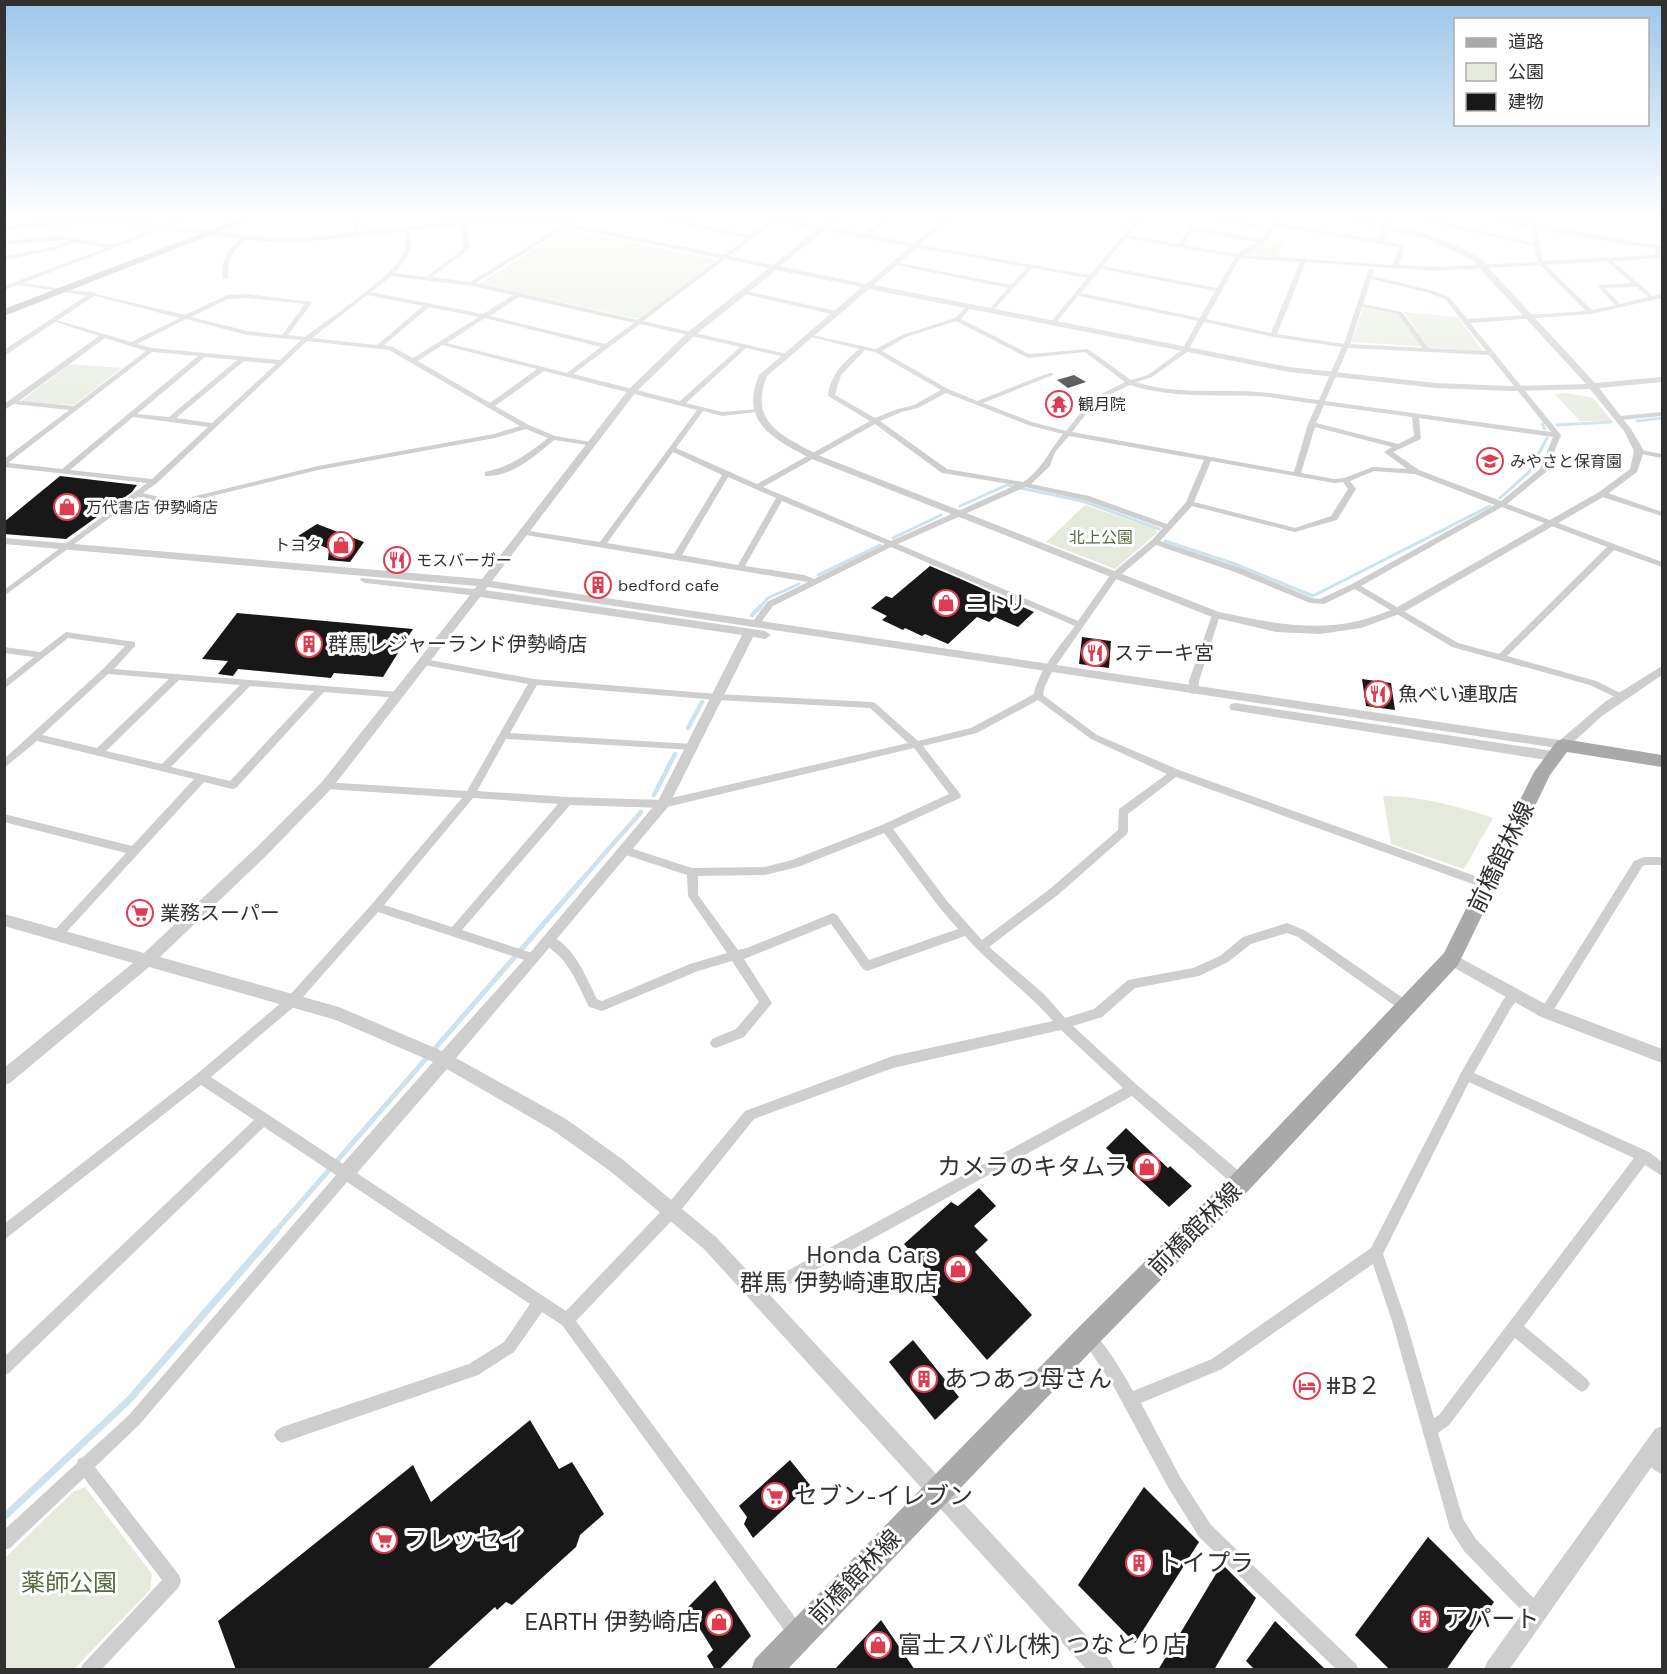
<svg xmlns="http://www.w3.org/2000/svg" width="1667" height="1674" font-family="'Space Grotesk','Noto Sans JP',sans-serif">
  <rect width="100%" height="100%" fill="#fff"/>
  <g fill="#e5eadd">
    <path d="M566,229L717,260L639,318H634L479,284Z"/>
    <path d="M1265,240L1284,243L1277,257L1245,253Z"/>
    <path d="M1366,308L1399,314L1420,346L1351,342L1363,309Z"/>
    <path d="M1404,312L1458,317L1483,351L1429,347Z"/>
    <path d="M70,364L122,368L74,405L20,402Z"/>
    <path d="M1566,393L1593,398L1612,421H1580L1555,394Z"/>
    <path d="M1085,505L1155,529L1157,533L1115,569L1046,542Z"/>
    <path d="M1383,796C1420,796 1458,806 1493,818L1464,869L1391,844Z"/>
    <path d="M85,1487L152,1574L150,1590L74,1669H5V1558L73,1492Z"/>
  </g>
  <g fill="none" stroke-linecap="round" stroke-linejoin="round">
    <g stroke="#cde2ec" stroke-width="2">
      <path d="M781,219L908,243"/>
      <path d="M1491,219L1528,227"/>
      <path d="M1538,229L1640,246"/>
    </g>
    <g stroke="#cde2ec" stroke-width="3">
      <path d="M1637,421L1662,418"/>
      <path d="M1542,424L1545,429"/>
      <path d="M1557,425L1611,422"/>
      <path d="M1500,498L1529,472L1547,438"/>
      <path d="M960,506L1007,485L1082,501L1159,529"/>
      <path d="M893,538L941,515"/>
      <path d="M1165,541L1235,564L1313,596L1490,506"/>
      <path d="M818,575L880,545"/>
      <path d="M759,608L768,598L799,584"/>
    </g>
    <g stroke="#cde2ec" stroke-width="4.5">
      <path d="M752,615L760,607"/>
      <path d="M688,728L702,702"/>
      <path d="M654,795L675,754"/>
      <path d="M579,883L641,812"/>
    </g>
    <path stroke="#cde2ec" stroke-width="5" d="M275,1232L580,882"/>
    <path stroke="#cde2ec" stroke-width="7" d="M4,1517L129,1400L276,1231"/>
  </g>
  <g fill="#181818">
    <path d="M1074,375L1086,382L1068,388L1057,380Z"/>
    <path d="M1055,396L1073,402L1064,411L1045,405Z"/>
    <path d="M60,476L137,485L132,492L66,539L4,534V522Z"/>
    <path d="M317,524L364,542L350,562L328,560L329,549L298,536Z"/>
    <path d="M930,566L963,580L1034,612L1018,627L995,617L989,622L977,617L948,644L925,634L922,636L905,628L903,630L882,620L887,616L871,608L886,596L892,598Z"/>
    <path d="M237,613L413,629L383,677L334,673L331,678L238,669L233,676L218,674L228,661L202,659Z"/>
    <path d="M1082,637L1111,641L1109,668L1079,664Z"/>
    <path d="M1362,679L1391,683L1395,710L1366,706Z"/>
    <path d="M1126,1128L1168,1168L1170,1166L1192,1186L1169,1207L1106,1148Z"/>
    <path d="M979,1188L996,1206L974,1226L988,1240L975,1252L1032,1315L987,1360L931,1295L941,1286L904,1244L951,1202L958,1206Z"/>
    <path d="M913,1340L959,1397L935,1420L889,1362Z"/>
    <path d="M530,1420L559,1469L572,1462L604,1514L580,1535L576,1547L512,1605L506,1602L497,1610L495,1607L426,1670H236L218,1621L413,1465L431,1502Z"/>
    <path d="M790,1460L810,1485L753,1538L744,1524L747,1517L739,1506Z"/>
    <path d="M1144,1487L1199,1542L1135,1643L1078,1585Z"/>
    <path d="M1428,1537L1494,1602L1446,1670H1390L1355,1635Z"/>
    <path d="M1222,1564L1256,1598L1214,1670H1158Z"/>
    <path d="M715,1580L751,1636L719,1670H715L707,1656L713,1650L687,1608Z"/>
    <path d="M881,1620L915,1670H834Z"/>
    <path d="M1275,1621L1326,1670H1255L1246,1661Z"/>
  </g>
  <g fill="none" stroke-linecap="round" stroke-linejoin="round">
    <g fill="#cecece" fill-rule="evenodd">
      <path d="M181,219H189L23,283L63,289L66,291L65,292L18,285L4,290V286L106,248L76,242L58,249L4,260V256L57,246L69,241L60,240L4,245V241L60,236L112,245Z"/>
      <path d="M353,219H359V237L354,236Z"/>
      <path d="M459,219H465L470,248L432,277L470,282L573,219H579L476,283L637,320L747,238L658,219H670L750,235L769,221L764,219H777L863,235L883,219H889L869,236L1090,275L1136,219H1141L1129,235L1178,244L1191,227L1261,239L1268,230L1211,219H1224L1269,227L1274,219H1279L1277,223L1378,240L1386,219H1392L1383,241L1405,246L1399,265L1434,267L1538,262L1534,246L1418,219H1429L1534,243L1531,227L1495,219H1508L1661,246L1662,250L1660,258L1613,261L1653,296L1662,294V298L1591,314L1470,323L1561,435L1546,472L1507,504L1662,562V567L1614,550L1507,656L1596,681L1622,694L1624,696L1622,698L1619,699L1590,685L1452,647L1355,589L1324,604L1310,603L1235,572L1156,545L1117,578L1053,670L1045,686L1043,695L1097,735L1179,770L1492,882L1493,885L1492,888H1484L1176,777L1128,814V831L1127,834L1059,894L989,947L1044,994L1065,1018L1094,1009L1128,980L1193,968L1220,956L1243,937L1287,923L1306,931L1410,1003L1412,1007L1410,1011L1406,1012L1402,1011L1298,937L1287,933L1251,944L1228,962L1199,976L1135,988L1102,1017L1073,1026L1137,1085L1246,1177L1248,1182L1246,1187L1241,1189L1236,1187L1132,1096L759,1301L754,1299L752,1294L754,1289L1123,1088L1061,1030L893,1068L754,1119L677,1215L576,1321L803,1628L806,1634L803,1640L797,1643L791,1640L562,1325L542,1312L514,1352L478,1375L282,1443L277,1440L274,1435L277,1430L282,1427L469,1364L504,1342L530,1304L347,1182L139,1425L95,1467L179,1575L181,1581L179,1587L101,1670H80L83,1664L162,1580L84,1478L10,1548L4,1550V1530L77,1463L78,1459L82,1458L129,1415L336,1175L264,1127L9,1373L4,1375V1357L254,1120L201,1085L4,1240V1224L197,1074L288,997L372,904L462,798L327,789L322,785L323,782L467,791L528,684L424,665L421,664L419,662L421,660L424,659L534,679L717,694L872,702L875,703L918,741L971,728L1034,694C1039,669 1060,646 1075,626L891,547L773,606L758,626L755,627L751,624L767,602L808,582L520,534L519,532L523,530L600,542L697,410L544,371L495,406L529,425L555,436L591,442L595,444L594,446L554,440C535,456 512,477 485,476V472C510,467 528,454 548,438L526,429L495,438L318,470L175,505L138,497L4,596V590L147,483L4,467V459L69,410L14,404L4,410V404L99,336L53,321V319L131,342L180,318L91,295V293L185,315L227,295L248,294L311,302V304L288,335L305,337C327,320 396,275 404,252C407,244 404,236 405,229L410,230C413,252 408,256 395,273L426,277L464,248ZM774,222L1027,267L1011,285L894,262L891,264L1008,288L988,311L991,313L1032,268L1087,278L1050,323V325H1054L1078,296L1198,321L1182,350L1148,375L1131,380L1088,349L1029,354L961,319L972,306L969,304L955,318L902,335L876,349L807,334V336L859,349C844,362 830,375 828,396L870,421L757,484L676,448L703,411L722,416L756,412L758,411V409L722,412L686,403L746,348L785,357L787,356V354L643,321ZM1276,226L1399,247L1393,265L1244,255L1267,240ZM1536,227L1656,249L1655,255L1543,261ZM1192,231L1257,242L1237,254L1183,245ZM1126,238L1235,257L1217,288L1103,266ZM1240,258L1300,262L1271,333L1206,319ZM1606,261L1632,283L1598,285V287L1615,305L1592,310L1546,265ZM1306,262L1434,271L1540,265L1586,311L1467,319L1449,297L1430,290L1372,276L1374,271L1371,269L1368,271L1344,344L1277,334ZM1101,269L1215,291L1200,318L1081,293ZM392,276L471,286L513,295L483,314L371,292ZM1371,279L1426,292L1445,299L1486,351L1429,348L1402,312L1363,304ZM1636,287L1648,297L1620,304L1605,288ZM367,295L423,306L377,345L312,338ZM519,297L634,323L605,344L490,316ZM248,298L305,304L282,335L247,331L191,317L228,299ZM429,307L479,317L413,358L393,347L384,345ZM1362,307L1398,314L1422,348L1350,344ZM485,318L601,347L567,373L447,343ZM186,319L247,335L301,340L280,360L152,348L137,344ZM956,321L1028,358L1085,352L1125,382L1092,399L1066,431L1032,422L983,403L1053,375V373H1049L977,401L948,389L882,351L906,337ZM1204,322L1273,337L1342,347L1319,400C1299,398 1278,393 1258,392C1218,389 1176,395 1136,382L1152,377L1187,352ZM640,324L740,347L680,401L573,374ZM105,338L146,351L74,406L19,401ZM307,341L389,350L520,426L494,434L318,466L175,501L143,493L157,483ZM442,345L537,369L490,403L418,361ZM1348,348L1489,355L1551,432L1325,401ZM865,350L875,352L941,390L914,405L898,409L875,418L835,395L841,375ZM152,352L198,356L62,469L8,463ZM205,357L237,360L169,417L137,414ZM244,361L276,364L212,423L176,418ZM1130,385C1171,398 1214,395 1256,396C1277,397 1297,402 1317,404L1308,424L1294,472L1072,432L1096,401ZM946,393L1028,425L1063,434C1050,450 1040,472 1023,482L947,469L880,421L902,412L918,408ZM1324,405L1412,417L1414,436L1398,444L1316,423ZM133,417L208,427L152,479L70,470ZM1419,418L1553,437L1540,469L1501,501L1419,470L1393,452L1421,439ZM875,424L942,473L1016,485L891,541L763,487ZM1315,427L1392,447L1384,452L1407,469L1373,467L1344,478L1334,479L1301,473ZM1069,436L1204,460L1186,502L1167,524L1089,496L1031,484L1050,466L1055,452ZM673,452L722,475L674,554L607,543ZM1211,461L1334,483L1343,482L1348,489L1331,516L1295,528L1194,502ZM1374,471L1415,474L1495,505L1352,584L1320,599L1312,598L1241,568L1160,541L1192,506L1295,532L1337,520L1356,489L1350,481ZM728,477L776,498L738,565L682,555ZM1025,487L1084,500L1163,528L1152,540L1111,574L1078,621L898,544ZM782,501L885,544L814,579L804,575L745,566ZM1502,507L1607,547L1499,654L1458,643L1361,586ZM537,685L717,700L870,708L908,743L663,800L567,797L477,791L506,739L693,750L698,747L693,744L510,733ZM1038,700L1091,739L1167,774L1119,809L1118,830L1051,888L982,940L947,901L893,829L960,798L961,795L923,746L977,733ZM914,748L949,794L882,825L792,860L765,867L692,868L624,846L620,847L619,850L620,853L687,875L688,896L727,953L690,964L602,1001L597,999C586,977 574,945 549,935L545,937L543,940C548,948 557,953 563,960C574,974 581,991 589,1007L602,1011L698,971L732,961L759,1002L736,1029L712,1039L710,1043L712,1047L716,1048L744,1037L772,1003L744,959L831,924L863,969L867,971L965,936C992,967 1026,990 1053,1021L893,1056L745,1111L667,1205L566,1311L211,1077L296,1005L378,912L534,963L538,961L540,958L538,955L462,930L570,805L663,808ZM473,798L558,804L452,927L384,905ZM884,833L939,907L958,929L869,960L837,915L833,913L747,948L738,950L698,895V876L765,875L798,867Z"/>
      <path d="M245,236L250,237C233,250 228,256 228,278L223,279C220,260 229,246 245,236Z"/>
      <path d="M742,290L835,311L838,313L835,315L740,293V291Z"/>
      <path d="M1662,412V416L1620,420L1617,418L1620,416Z"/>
      <path d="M1636,449L1662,454V458L1636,453Z"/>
      <path d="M1599,492H1605L1662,512V516L1599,496Z"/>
      <path d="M1216,612L1220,615L1199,681L1198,691L1193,694L1190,693L1189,681L1212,615Z"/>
      <path d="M66,632L135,642V646L114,669L399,692L404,695L399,698L324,692L236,788L232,789L204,782L61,938L57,940L53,938L51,935L53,932L126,853L4,822V814L132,846L194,779L37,741L4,768V759L103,669L125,646L68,638L4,689V681L34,657L4,653V647L40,652ZM108,674L169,679L97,748L42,735ZM179,680L240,685L162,764L106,751ZM250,686L314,691L230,781L171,767Z"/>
      <path d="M1644,857H1662V865H1645L1642,867L1550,1016L1546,1017L1542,1016L1540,1012L1542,1008L1634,861Z"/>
      <path d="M1515,990L1519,991L1521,995L1511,1008L1474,1073L1649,1152L1662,1162V1176L1645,1165L1524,1326L1587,1379L1590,1384L1587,1389L1582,1392L1577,1389L1515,1338L1449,1425L1438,1433L1463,1519L1476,1539L1542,1607L1544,1613L1542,1619L1536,1621L1530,1619L1464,1551L1450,1529L1392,1321L1373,1264L1222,1369L1141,1403L1180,1477L1211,1525L1356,1664L1359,1670H1337L1199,1537L1169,1489L1115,1389L1081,1337L1083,1332L1088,1330C1102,1336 1125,1376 1133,1391L1212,1359L1371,1248L1462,1071L1503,1000L1511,991ZM1469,1082L1634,1158L1439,1415L1434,1418L1406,1321L1383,1254Z"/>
      <path d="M1649,1446L1655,1448L1662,1456V1474C1654,1471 1645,1463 1641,1454L1643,1448Z"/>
    </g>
    <g fill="#cecece" fill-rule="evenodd">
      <path d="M483,219L551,220L773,265L830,219H838L780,266L866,284L943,219H950L874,285L1289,367L1436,383L1511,386L1586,384L1471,259L1425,238L1343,219H1359L1414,231L1446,241L1477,255L1595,383L1662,377V382L1599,388L1631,429L1644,451L1637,472L1605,496L1402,613L1361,628L1320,634L1276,632L1212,617L812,459C774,439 739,423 759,375L862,287L776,270L694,336L635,393L492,581L1560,740L1606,701L1662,666V675L1602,716L1567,748L1563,749L488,587L485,590L765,631L771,635L765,639L753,637L668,807L456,1058L566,1119L622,1159L716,1237L1111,1662L1114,1670H1087L704,1249L610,1171L554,1131L447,1069L351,1180L345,1182L339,1180L336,1174L339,1168L433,1062L336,1020L149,967L10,1083L4,1085V1068L133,963L4,926V914L144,953L256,848L322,782L470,595L365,583L360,580L361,578L474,589L477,586L4,544V538L482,579L629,389L688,332L769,268L551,224L486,223L302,242L261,241L125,224L56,225L4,230V226L56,221L125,220L261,237L302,238ZM869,289L1289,372L1436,388L1511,391L1590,389L1624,431L1634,451L1630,469L1599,492L1394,609C1382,613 1370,618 1358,621C1311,632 1266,622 1219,612L818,455C783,436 748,423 767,376ZM480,597L742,635L658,801L529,954L442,1051L339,1007L160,957L266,856L332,788Z"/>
      <path d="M60,289L93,292L97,294L4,356V350L86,296L59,291Z"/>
      <path d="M1235,703L1553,751L1559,756L1553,761L1231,710L1229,707L1231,704Z"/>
      <path d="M1451,953L1551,1007L1662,1049V1063L1541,1017L1446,963L1444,959L1446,955Z"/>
      <path d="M1662,1426V1452L1509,1670H1484L1487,1662L1655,1429Z"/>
    </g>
    <g fill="#a9a9a9" fill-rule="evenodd">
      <path d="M239,219H252L4,316V309Z"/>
      <path d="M1563,739L1662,755V767L1567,752L1550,775L1458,965L1249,1190L1096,1346L787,1670H751L755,1659L1078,1328L1233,1174L1444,953L1534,772L1557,741Z"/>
    </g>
  </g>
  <linearGradient id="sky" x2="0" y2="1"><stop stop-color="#9dc6ea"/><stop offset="0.48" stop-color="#fff"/><stop offset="1" stop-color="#fff" stop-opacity="0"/></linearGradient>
  <rect width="1667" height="454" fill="url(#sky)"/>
  <defs>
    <symbol id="temple-ring" viewBox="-11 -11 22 22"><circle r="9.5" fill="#fff" stroke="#df3c52" stroke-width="1.5"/><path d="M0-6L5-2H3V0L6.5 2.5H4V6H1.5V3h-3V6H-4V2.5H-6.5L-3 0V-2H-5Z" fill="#df3c52"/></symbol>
    <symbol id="school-ring" viewBox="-11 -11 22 22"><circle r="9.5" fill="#fff" stroke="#df3c52" stroke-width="1.5"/><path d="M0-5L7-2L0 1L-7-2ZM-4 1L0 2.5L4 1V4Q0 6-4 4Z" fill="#df3c52"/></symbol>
    <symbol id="shop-ring" viewBox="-11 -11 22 22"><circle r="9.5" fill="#fff" stroke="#df3c52" stroke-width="1.5"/><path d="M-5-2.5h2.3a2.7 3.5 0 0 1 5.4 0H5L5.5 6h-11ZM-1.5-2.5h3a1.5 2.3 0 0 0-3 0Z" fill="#df3c52"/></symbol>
    <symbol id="restaurant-ring" viewBox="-11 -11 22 22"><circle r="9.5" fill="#fff" stroke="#df3c52" stroke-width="1.5"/><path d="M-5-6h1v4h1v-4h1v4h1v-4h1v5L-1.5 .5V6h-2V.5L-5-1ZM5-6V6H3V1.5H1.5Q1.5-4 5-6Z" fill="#df3c52"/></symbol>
    <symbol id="building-ring" viewBox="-11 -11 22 22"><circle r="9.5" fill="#fff" stroke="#df3c52" stroke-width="1.5"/><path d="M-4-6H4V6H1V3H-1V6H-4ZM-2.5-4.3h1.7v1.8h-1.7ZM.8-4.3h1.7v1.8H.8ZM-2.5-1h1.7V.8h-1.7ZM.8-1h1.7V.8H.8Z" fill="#df3c52"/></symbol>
    <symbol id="supermarket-ring" viewBox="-11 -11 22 22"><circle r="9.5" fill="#fff" stroke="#df3c52" stroke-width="1.5"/><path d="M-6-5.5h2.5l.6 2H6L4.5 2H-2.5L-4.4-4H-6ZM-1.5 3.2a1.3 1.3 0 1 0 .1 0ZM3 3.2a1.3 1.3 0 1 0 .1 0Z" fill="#df3c52"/></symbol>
    <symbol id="hotel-ring" viewBox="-11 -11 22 22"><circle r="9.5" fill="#fff" stroke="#df3c52" stroke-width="1.5"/><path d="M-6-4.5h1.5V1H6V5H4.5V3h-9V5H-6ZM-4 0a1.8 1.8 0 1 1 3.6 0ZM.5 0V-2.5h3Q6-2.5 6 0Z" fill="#df3c52"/></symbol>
  </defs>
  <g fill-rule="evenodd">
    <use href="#temple-ring" x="1044" y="389" width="30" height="30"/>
    <use href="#school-ring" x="1475" y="446" width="30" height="30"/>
    <use href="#shop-ring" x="52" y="492" width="30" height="30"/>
    <use href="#shop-ring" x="326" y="530" width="30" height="30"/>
    <use href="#restaurant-ring" x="382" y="545" width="30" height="30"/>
    <use href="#building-ring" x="583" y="570" width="30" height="30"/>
    <use href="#shop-ring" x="931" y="588" width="30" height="30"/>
    <use href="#building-ring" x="294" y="629" width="30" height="30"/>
    <use href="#restaurant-ring" x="1080" y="638" width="30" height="30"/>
    <use href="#restaurant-ring" x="1363" y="679" width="30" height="30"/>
    <use href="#supermarket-ring" x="125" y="898" width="30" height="30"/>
    <use href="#shop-ring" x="1132" y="1152" width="30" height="30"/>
    <use href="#shop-ring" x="943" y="1254" width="30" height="30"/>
    <use href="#building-ring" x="909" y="1364" width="30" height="30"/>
    <use href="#hotel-ring" x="1292" y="1371" width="30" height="30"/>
    <use href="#supermarket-ring" x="760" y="1481" width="30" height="30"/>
    <use href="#supermarket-ring" x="369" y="1525" width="30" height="30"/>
    <use href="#building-ring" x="1124" y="1548" width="30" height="30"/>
    <use href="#building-ring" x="1410" y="1604" width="30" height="30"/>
    <use href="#shop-ring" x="704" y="1607" width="30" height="30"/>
    <use href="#shop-ring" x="863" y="1630" width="30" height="30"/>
  </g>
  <g text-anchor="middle" stroke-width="6" stroke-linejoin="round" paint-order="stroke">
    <g font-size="16" fill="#313131" stroke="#fff" text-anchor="start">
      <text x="1078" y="410">観月院</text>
      <text x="1510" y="467">みやさと保育園</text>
      <text x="86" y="513">万代書店 伊勢崎店</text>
      <text x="322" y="551" text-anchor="end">トヨタ</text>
      <text x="416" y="566">モスバーガー</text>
      <text x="618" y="591">bedford cafe</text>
    </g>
    <g font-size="16" fill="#576b3f" stroke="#fff">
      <text x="1101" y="543">北上公園</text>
    </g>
    <g font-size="20" fill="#313131" stroke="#fff" text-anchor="start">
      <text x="966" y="610">ニトリ</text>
      <text x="328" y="651">群馬レジャーランド伊勢崎店</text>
      <text x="1114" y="660">ステーキ宮</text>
      <text x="1398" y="701">魚べい連取店</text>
      <text x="160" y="920">業務スーパー</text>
    </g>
    <g font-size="24" fill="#313131" stroke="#fff">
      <text transform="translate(1501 857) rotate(-64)" y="8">前橋館林線</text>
      <text transform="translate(1195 1229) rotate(-45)" y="8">前橋館林線</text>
      <text transform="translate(855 1577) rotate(-46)" y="8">前橋館林線</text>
    </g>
    <g font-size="24" fill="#313131" stroke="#fff" text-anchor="start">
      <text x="1128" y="1175" text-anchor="end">カメラのキタムラ</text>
      <text x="938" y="1263" text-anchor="end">Honda Cars<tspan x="938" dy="28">群馬 伊勢崎連取店</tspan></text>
      <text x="944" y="1387">あつあつ母さん</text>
      <text x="1326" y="1394">#B２</text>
      <text x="794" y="1504">セブン-イレブン</text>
      <text x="404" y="1548">フレッセイ</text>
      <text x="1158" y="1571">トイプラ</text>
      <text x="1444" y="1627">アパート</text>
      <text x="700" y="1630" text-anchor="end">EARTH 伊勢崎店</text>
      <text x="898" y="1653">富士スバル(株) つなとり店</text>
    </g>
    <g font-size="24" fill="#576b3f" stroke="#fff">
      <text x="69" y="1591">薬師公園</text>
    </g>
  </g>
  <rect width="1667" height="1674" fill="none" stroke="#313131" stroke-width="12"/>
  <rect x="1454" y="18" width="195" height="108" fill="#ffffff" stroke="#adadad" stroke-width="1.5"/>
  <rect x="1466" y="38" width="30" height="9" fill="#a9a9a9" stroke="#adadad" stroke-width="1.5"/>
  <text x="1508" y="48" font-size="18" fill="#313131">道路</text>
  <rect x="1466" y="63" width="30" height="18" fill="#e5eadd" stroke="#adadad" stroke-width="1.5"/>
  <text x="1508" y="78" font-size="18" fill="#313131">公園</text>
  <rect x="1466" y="93" width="30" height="18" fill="#181818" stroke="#adadad" stroke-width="1.5"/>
  <text x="1508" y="108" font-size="18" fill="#313131">建物</text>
</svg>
